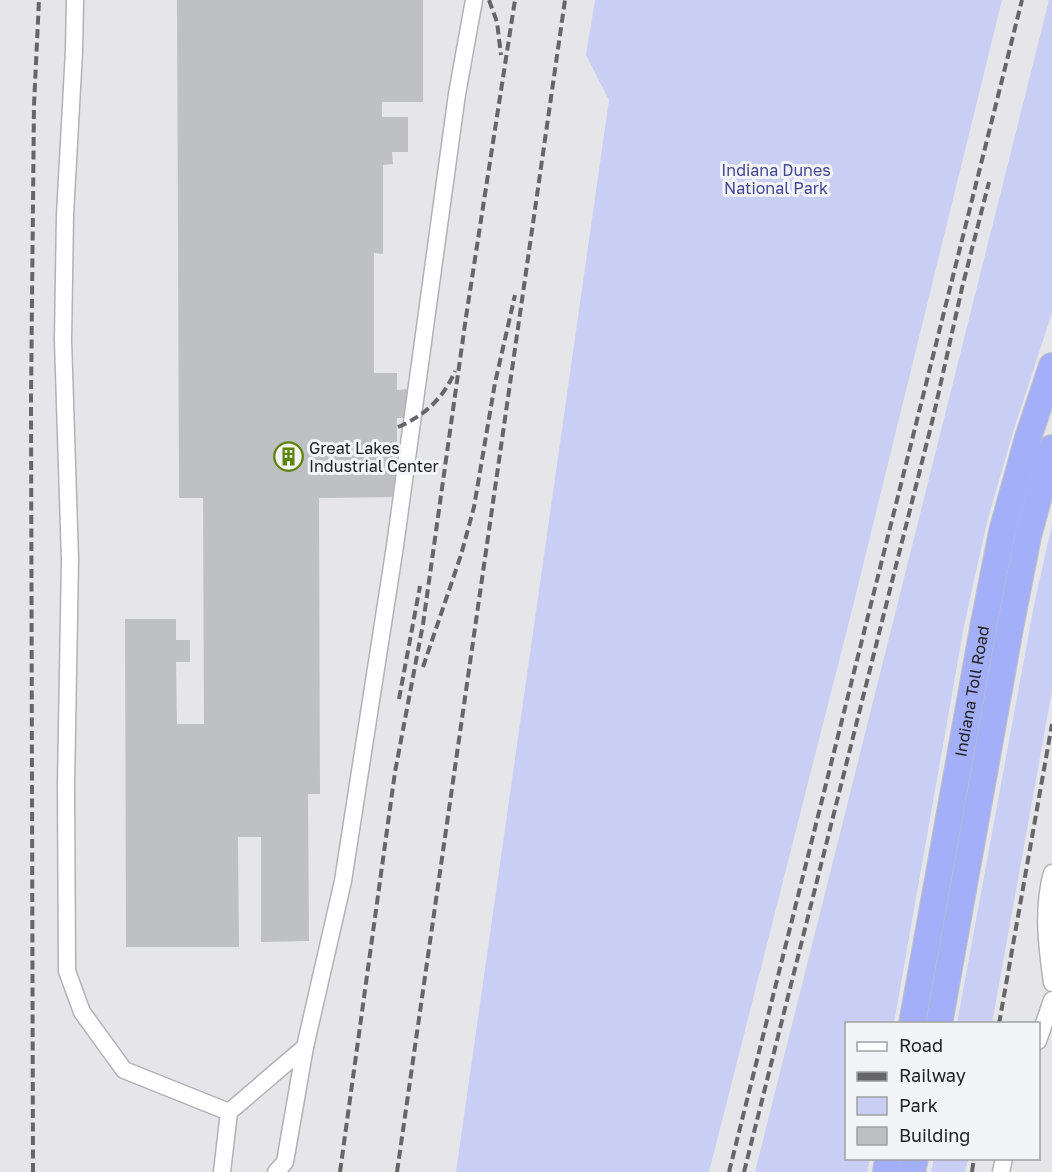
<svg xmlns="http://www.w3.org/2000/svg" width="1052" height="1172" font-family="'Golos Text',sans-serif">
  <rect width="100%" height="100%" fill="#e6e6ea"/>
  <g fill="#c9cff4">
    <path d="M595,0H1002L853,606L709,1172H456L609,100L586,55Z"/>
    <path d="M1049,0H1052V313L1014,429L987,522L964,626L894,1023L846,1024V1158L870,1159L867,1172H755Z"/>
    <path d="M1052,524V691L992,1023H957L1034,605Z"/>
    <path d="M934,1158L968,1159L965,1172H931Z"/>
  </g>
  <path fill="#bfc0c4" d="M177,0H423V102H382V117H408V152H392L393,164L383,165V254L374,253V373H397V390L407,389V418H397V497L319,498L320,794H308L309,941L261,942V837H238L239,947H126L125,619H176V640H190V662H176L177,724H204L203,498H179Z"/>
  <g fill="none" stroke-linecap="round" stroke-linejoin="round">
    <defs>
      <g id="minor">
        <path d="M75,0L74,51L65,215L63,340L70,560L66,784L67,971L82,1012L124,1070L229,1112"/>
        <path d="M1052,873C1042,909 1047,947 1052,983"/>
        <path d="M1038,1041L1052,1000"/>
        <path d="M222,1172L229,1112L305,1047L343,881L395,546L457,94L474,0"/>
        <path d="M276,1172L285,1162L305,1047"/>
        <path d="M1001,1172L1004,1158"/>
      </g>
      <g id="highway">
        <path id="s1" d="M912,1024L984,623L1002,532L1028,438L1052,366"/>
        <path d="M939,1024L1010,628L1028,536L1052,448"/>
        <path d="M886,1172L888,1158"/>
        <path d="M912,1172L915,1158"/>
      </g>
    </defs>
    <use href="#minor" stroke="#b2b2b6" stroke-width="19"/>
    <use href="#highway" stroke="#c1c1c2" stroke-width="28"/>
    <use href="#minor" stroke="#fff" stroke-width="16"/>
    <use href="#highway" stroke="#a4aff9" stroke-width="26"/>
    <g stroke="#666669" stroke-width="4" stroke-dasharray="9 4.5" stroke-linecap="butt">
      <path d="M489,0L497,22L501,55"/>
      <path d="M398,427C424,416 444,398 455,371"/>
      <path d="M423,667L461,555L474,507L495,383L515,295"/>
      <path d="M399,699L420,586"/>
      <path d="M999,1024L1052,724"/>
      <path d="M33,1172L31,399L34,105L39,0"/>
      <path d="M340,1172L395,772L423,624L466,317L515,0"/>
      <path d="M397,1172L565,0"/>
      <path d="M729,1172L1022,0"/>
      <path d="M744,1172L933,418L962,288L989,182"/>
      <path d="M972,1172L974,1158"/>
    </g>
  </g>
  <defs>
    <symbol id="building-ring" viewBox="-11 -11 22 22"><circle r="9.5" fill="#f3f4f7" stroke="#5e8406" stroke-width="1.5"/><path d="M-4-6H4V6H1V3H-1V6H-4ZM-2.5-4.3h1.7v1.8h-1.7ZM.8-4.3h1.7v1.8H.8ZM-2.5-1h1.7V.8h-1.7ZM.8-1h1.7V.8H.8Z" fill="#5e8406"/></symbol>
  </defs>
  <g fill-rule="evenodd">
    <use href="#building-ring" x="272" y="440" width="33" height="33"/>
  </g>
  <g text-anchor="middle" stroke-width="6" stroke-linejoin="round" paint-order="stroke">
    <g font-size="16" fill="#434893" stroke="#f3f4f7">
      <text x="776" y="176">Indiana Dunes<tspan x="776" dy="18">National Park</tspan></text>
    </g>
    <g font-size="16" fill="#222224" stroke="#f3f4f7" text-anchor="start">
      <text x="309" y="454">Great Lakes<tspan x="309" dy="18">Industrial Center</tspan></text>
    </g>
    <g font-size="16" fill="#222224" stroke="#f3f4f7">
      <text dy="6" stroke="none"><textPath href="#s1" startOffset="338">Indiana Toll Road</textPath></text>
    </g>
  </g>
  <rect x="845" y="1022" width="195" height="138" fill="#f3f4f7" stroke="#9fa0a3" stroke-width="1.5"/>
  <rect x="857" y="1042" width="30" height="9" fill="#ffffff" stroke="#9fa0a3" stroke-width="1.5"/>
  <text x="899" y="1052" font-size="18" fill="#222224">Road</text>
  <rect x="857" y="1072" width="30" height="9" fill="#666669" stroke="#9fa0a3" stroke-width="1.5"/>
  <text x="899" y="1082" font-size="18" fill="#222224">Railway</text>
  <rect x="857" y="1097" width="30" height="18" fill="#c9cff4" stroke="#9fa0a3" stroke-width="1.5"/>
  <text x="899" y="1112" font-size="18" fill="#222224">Park</text>
  <rect x="857" y="1127" width="30" height="18" fill="#bfc0c4" stroke="#9fa0a3" stroke-width="1.5"/>
  <text x="899" y="1142" font-size="18" fill="#222224">Building</text>
</svg>
